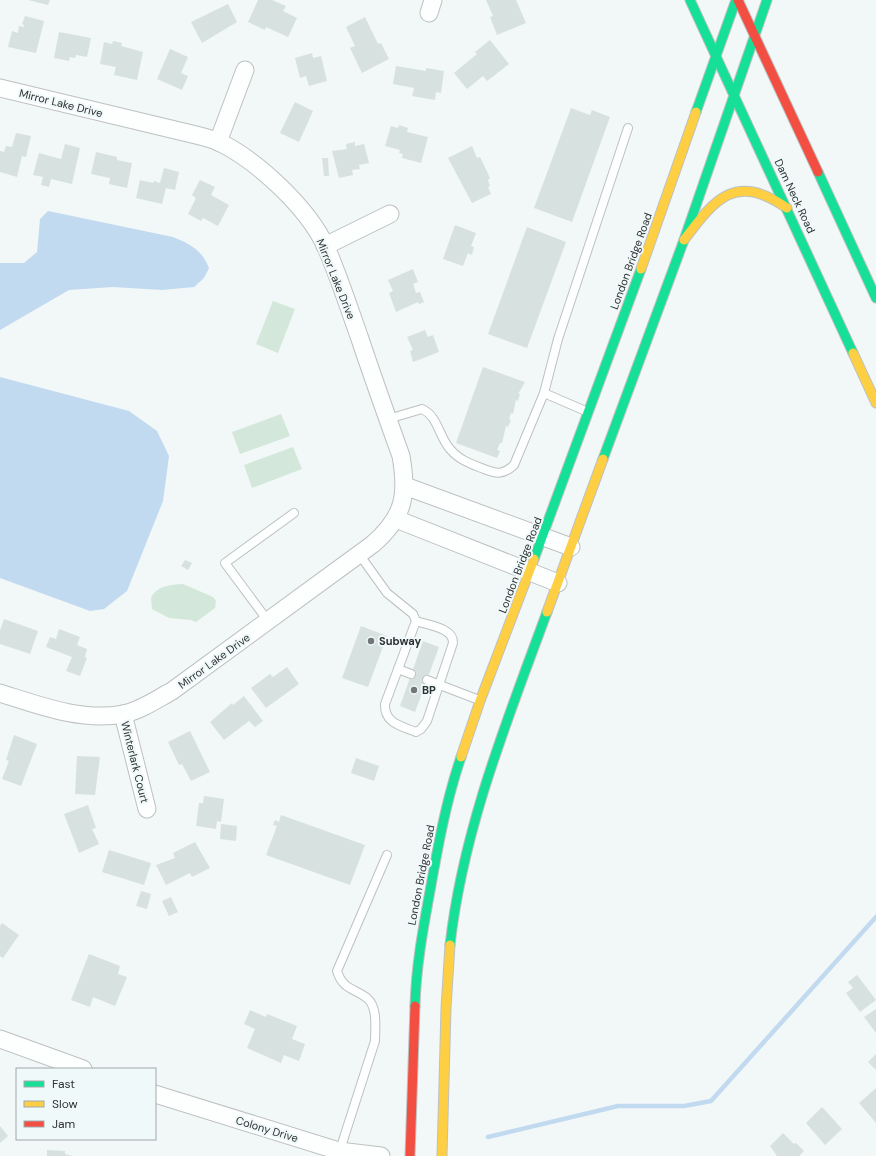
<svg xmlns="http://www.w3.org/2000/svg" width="876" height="1156" font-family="'DM Sans',sans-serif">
  <rect width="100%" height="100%" fill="#f2f7f8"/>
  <g fill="#d3e8da">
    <path d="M273,301L295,309L278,353L256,344Z"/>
    <path d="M281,414L290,436L240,454L232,432Z"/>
    <path d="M293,447L302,469L252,488L244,465Z"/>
    <path d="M183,584L213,597L216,601L215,608L196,622L191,620L169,618L152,609L151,598C157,585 171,585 183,584Z"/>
  </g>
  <g fill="#c2daf0">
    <path d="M48,211L173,237C190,244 202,250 209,268L204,278L194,287L162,290L113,287L69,290L0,330V263H24L37,252L40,219Z"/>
    <path d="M0,377L129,411L157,431L169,456L163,501L127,591L104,609L90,611L0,578Z"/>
  </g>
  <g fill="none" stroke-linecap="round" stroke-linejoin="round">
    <path stroke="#c2daf0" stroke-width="4.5" d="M488,1137L618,1106H684L711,1101L876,917"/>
  </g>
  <g fill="#d7e2e0">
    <path d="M28,0H50L48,5Z"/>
    <path d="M258,0H272L286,6L283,11L297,18L288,37L266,27L265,30L248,22Z"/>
    <path d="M486,0H516L526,23L497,35L490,17L493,16Z"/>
    <path d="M228,4L237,22L202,43L191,22Z"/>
    <path d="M25,16L44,21L36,53L8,47L12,31L18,33L19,26L24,27V25L22,24Z"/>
    <path d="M365,17L378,44L381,43L389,59L362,73L350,48L355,46L346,27Z"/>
    <path d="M59,32L91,38L87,57L76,55L75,58L70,57L69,61L54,58Z"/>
    <path d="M490,40L509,64L487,81L483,76L467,89L454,73L477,54L475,52Z"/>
    <path d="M113,41L122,43L121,46L143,52L137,80L114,75L116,67L100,64L104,42L112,44Z"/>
    <path d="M170,49L188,57L181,73L188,76L182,90L157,79Z"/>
    <path d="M312,53L313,58L321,56L327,81L309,86L306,76L300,78L295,58Z"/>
    <path d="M396,66L426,71V68L444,71L441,93L436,92L435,100L412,96L414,88L393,84Z"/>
    <path d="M295,102L313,111L299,142L280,133Z"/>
    <path d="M571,108L590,115L592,110L610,117L572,222L534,208Z"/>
    <path d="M399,125L408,128L407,132L428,137L421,163L402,158L403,154L399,153L400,150L385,146L391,126L398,128Z"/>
    <path d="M16,133L31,136L26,157L22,156L17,177L0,172V151L4,152L6,146L12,147Z"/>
    <path d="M355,142V146L364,144L369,163L359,165L360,169L352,170L353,175L339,178L332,151L347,149L346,144Z"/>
    <path d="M65,144L80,148L72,184L51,179L49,187L41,185L43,177L33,175L39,153L61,159Z"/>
    <path d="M472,146L477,158L480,157L490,178L488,180L490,186L488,187L491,194L472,203L448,158Z"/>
    <path d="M96,152L117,157V160L132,163L127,188L109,184L110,178L91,174Z"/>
    <path d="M322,158H328L329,176H324Z"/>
    <path d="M164,168L179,172L175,190L166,188L162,204L136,198L140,180L153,183L154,181L160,183Z"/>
    <path d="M200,180L215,187L211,195L229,205L218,226L203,218L201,221L188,214L196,198L192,195Z"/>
    <path d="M455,225L476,233L471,246L474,247L472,255L468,253L463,266L443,259Z"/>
    <path d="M527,227L566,242L527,348L488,334Z"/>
    <path d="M413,269L418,282L413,284L416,293L420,292L424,302L419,304L418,302L396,312L389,293L393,291L388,280Z"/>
    <path d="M425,330L428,337L433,335L439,352L413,362L410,351L413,350L407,337Z"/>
    <path d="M483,367L525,382L518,394H520L518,401L516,400L513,414L511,413L509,419L511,420L508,427L506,426L502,443H500L497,450L500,451L497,458L456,443Z"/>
    <path d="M185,560L192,563L188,570L181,566Z"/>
    <path d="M4,619L38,631L30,654L0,644V631Z"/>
    <path d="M361,626L387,636L368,687L342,678Z"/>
    <path d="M59,629L80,637L77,645L87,649L85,657L87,658L80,676L66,671L72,657L46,647L50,637L56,639Z"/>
    <path d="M423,641L439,647L415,712L400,706Z"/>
    <path d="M287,667L299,684L266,708L251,688L270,674L273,677Z"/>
    <path d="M244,696L263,721L255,727L249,721L224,740L210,722L232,703L233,705Z"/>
    <path d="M190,731L210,772L191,781L182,764L179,765L168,742Z"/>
    <path d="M14,735L37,744L21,786L2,779L9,761L6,760Z"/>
    <path d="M77,756L100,757L95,795L75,794Z"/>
    <path d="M356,758L379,766L374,781L351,773Z"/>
    <path d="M204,796L224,799L221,822L217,821L216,829L196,826L199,803H203Z"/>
    <path d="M88,805L96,828L92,829L99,844L79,853L64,814Z"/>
    <path d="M281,815L365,845L350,885L266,855L277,826L273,825L275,820L279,822Z"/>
    <path d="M221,824L237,826L236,841L220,839Z"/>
    <path d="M195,842L210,868L192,877L190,873L166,885L156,865L175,858L173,853Z"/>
    <path d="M109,850L151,863L144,885L102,872Z"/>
    <path d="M141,891L151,894L147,909L136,906Z"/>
    <path d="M171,897L178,912L169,916L162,901Z"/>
    <path d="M2,923L19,935L3,958L0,956V926Z"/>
    <path d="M89,954L120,966L118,974L127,977L115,1006L93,997L90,1007L71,1000Z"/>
    <path d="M857,975L876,1000L860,1012L846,993L853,988L848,982Z"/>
    <path d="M876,1009V1033L864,1017Z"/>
    <path d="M250,1010L266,1017L267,1014L297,1026L292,1039L305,1044L299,1061L284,1055L281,1063L247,1048L255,1029L244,1024Z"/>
    <path d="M876,1054V1070L868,1062Z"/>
    <path d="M876,1088V1123L859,1103Z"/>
    <path d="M822,1107L842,1129L825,1145L806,1123Z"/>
    <path d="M0,1126L8,1136L0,1143Z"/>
    <path d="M783,1133L794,1144L796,1143L804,1151L799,1156H777L770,1146Z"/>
    <path d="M47,1150L65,1151V1154L73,1156H47Z"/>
  </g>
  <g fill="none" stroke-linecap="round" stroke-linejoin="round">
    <defs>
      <g id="lane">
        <path d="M544,393L588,412"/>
        <path d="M388,419L422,409C438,416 439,437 450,449C459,460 471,464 484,469C497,474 503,475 514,465L544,393L558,339L628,128"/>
        <path d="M359,554L387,593L413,614L416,621L385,704C384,723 401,726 416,732L421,729L427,721L453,643C454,628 428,625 416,621"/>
        <path d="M268,621L225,563L294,513"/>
        <path d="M398,669L411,674"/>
        <path d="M427,680L479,700"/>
        <path d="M339,1153L375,1041C375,1028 378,1007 367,998C354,988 343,990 337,971L387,855"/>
      </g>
      <g id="street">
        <path d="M429,13L433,0"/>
        <path d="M0,88L196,135C204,137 212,139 219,142C258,161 308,208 326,247C339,277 349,308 360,339C373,378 387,417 401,456C408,495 404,517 373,544L172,691C157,699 140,711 123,714C82,722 38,705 0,693"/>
        <path d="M218,142L245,70"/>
        <path d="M325,246L390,214"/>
        <path d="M405,486L571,547"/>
        <path d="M396,519L558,583"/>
        <path d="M123,714L147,809"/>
        <path d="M0,1039L83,1069"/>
        <path d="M155,1094L339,1151L381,1156"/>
      </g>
      <g id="fast">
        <path d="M690,0L853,353"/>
        <path d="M696,112L736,0"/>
        <path d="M818,172L876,298"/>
        <path d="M603,459L684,240L767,0"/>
        <path d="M534,559L641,269"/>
        <path d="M450,945C463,829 507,721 547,612"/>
        <path d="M415,1006C416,967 423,929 430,891C438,846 446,801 461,757"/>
      </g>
      <g id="slow">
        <path d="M684,240C716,197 736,173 787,208"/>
        <path d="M641,269L696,112"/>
        <path d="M853,353L876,403"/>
        <path d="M547,612L603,459"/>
        <path d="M461,757L480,701L534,559"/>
        <path d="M442,1156L446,1008L450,945"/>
      </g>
      <g id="jam">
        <path d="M738,0L818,172"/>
        <path d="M410,1156L415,1006"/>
      </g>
    </defs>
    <use href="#lane" stroke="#bdc1c1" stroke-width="10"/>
    <use href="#street" stroke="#bdc1c1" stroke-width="19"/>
    <use href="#fast" stroke="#bdc1c1" stroke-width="11"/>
    <use href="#slow" stroke="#bdc1c1" stroke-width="11"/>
    <use href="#jam" stroke="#bdc1c1" stroke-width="11"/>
    <use href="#lane" stroke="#fdfefe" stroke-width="8"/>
    <use href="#street" stroke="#fdfefe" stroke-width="17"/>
    <use href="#fast" stroke="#16e098" stroke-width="9"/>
    <use href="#slow" stroke="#ffcf43" stroke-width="9"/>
    <use href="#jam" stroke="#f24e42" stroke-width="9"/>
  </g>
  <g fill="#737677" stroke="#f0f9fa" stroke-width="1.5">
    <circle cx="371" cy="641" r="4"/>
    <circle cx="414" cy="690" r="4"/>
  </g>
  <g text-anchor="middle" stroke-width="4" stroke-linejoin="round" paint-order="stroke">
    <g font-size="11" fill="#2e3131" stroke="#f0f9fa">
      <text transform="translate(61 103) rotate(14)" y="4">Mirror Lake Drive</text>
      <text transform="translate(795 196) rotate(65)" y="4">Dam Neck Road</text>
      <text transform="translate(631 261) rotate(-70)" y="4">London Bridge Road</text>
      <text transform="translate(336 279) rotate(68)" y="4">Mirror Lake Drive</text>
      <text transform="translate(520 565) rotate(-69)" y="4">London Bridge Road</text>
      <text transform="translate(214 661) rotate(-36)" y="4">Mirror Lake Drive</text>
      <text transform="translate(135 762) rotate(76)" y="4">Winterlark Court</text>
      <text transform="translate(421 875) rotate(-79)" y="4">London Bridge Road</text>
      <text transform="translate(267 1129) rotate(17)" y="4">Colony Drive</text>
    </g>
    <g font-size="11" font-weight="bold" fill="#2e3131" stroke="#f0f9fa" text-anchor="start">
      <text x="379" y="645">Subway</text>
      <text x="422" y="694">BP</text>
    </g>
  </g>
  <rect x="16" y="1068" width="140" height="72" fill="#f0f9fa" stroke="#a2a9aa"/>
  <rect x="24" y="1081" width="20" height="6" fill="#16e098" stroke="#a2a9aa"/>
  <text x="52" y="1088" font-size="12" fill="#2e3131">Fast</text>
  <rect x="24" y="1101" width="20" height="6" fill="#ffcf43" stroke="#a2a9aa"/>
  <text x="52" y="1108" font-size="12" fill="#2e3131">Slow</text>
  <rect x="24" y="1121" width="20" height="6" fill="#f24e42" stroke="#a2a9aa"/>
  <text x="52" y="1128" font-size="12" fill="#2e3131">Jam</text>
</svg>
